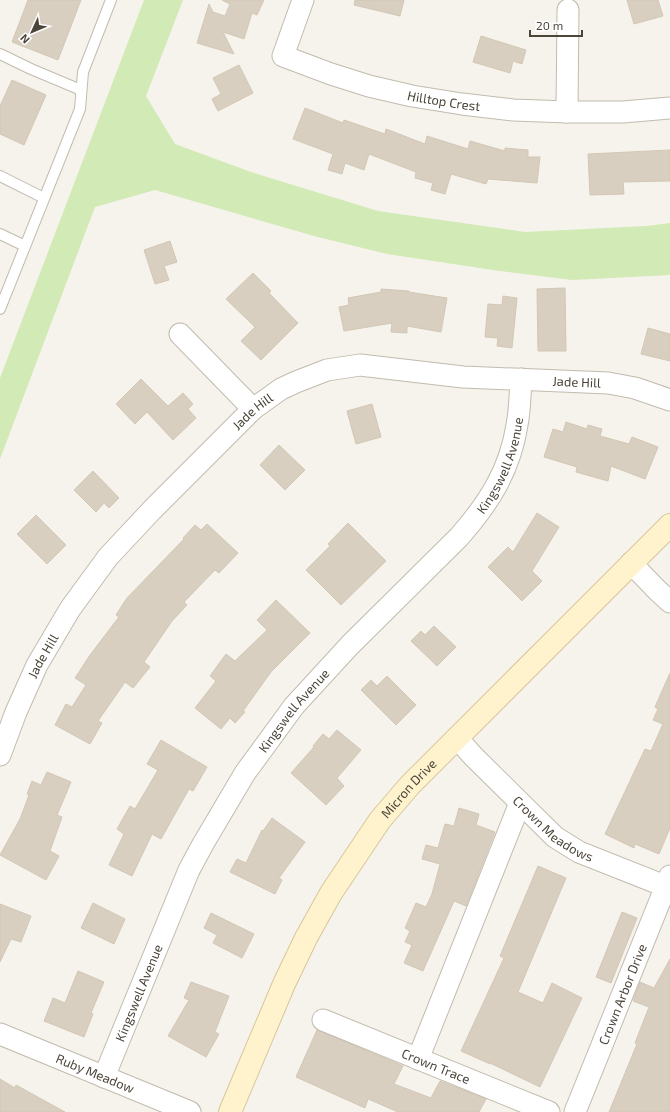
<svg xmlns="http://www.w3.org/2000/svg" width="670" height="1112" font-family="'Exo 2',sans-serif">
  <rect width="100%" height="100%" fill="#f6f3ec"/>
  <path fill="#d2eab5" d="M144,0H183L146,96L175,144L251,172L378,211L525,232L647,226L670,223V275L572,280L493,270L387,254L314,236L155,190L95,207L0,459V378Z"/>
  <g fill="#d8cfc1" stroke="#d3c7b4">
    <path d="M28,0H81L58,60L12,42Z"/>
    <path d="M222,0H264L257,15L252,13L244,39L223,32L234,54L197,43L209,4L213,12L225,16L230,4Z"/>
    <path d="M355,0H404L400,16L354,5Z"/>
    <path d="M627,0H658L663,16L634,24Z"/>
    <path d="M481,36L526,50L522,64L513,61L510,73L473,62Z"/>
    <path d="M239,65L253,93L218,111L212,99L221,94L213,78Z"/>
    <path d="M12,80L46,95L24,145L0,134V106Z"/>
    <path d="M305,108L343,123L344,120L385,134L386,129L425,144L427,136L468,149L470,141L505,151V148L528,150V157H540L537,183L488,179L486,184L451,174L445,194L431,190L433,183L415,178L416,172L369,154L364,170L345,163L342,174L328,170L333,154L293,139Z"/>
    <path d="M670,150V181L623,182L624,194L590,195L588,154Z"/>
    <path d="M170,241L177,262L164,266L169,280L155,284L144,250Z"/>
    <path d="M253,273L271,291L269,293L298,323L261,360L241,341L255,327L226,299Z"/>
    <path d="M565,288L566,351H538L537,289Z"/>
    <path d="M381,289L409,291V292L447,298L441,332L407,326V333L391,332L392,323L344,331L339,307L349,305L348,298L381,292Z"/>
    <path d="M503,296L517,298L512,348L497,346L498,338L485,337L488,304L502,305Z"/>
    <path d="M648,328L670,334V361L641,354Z"/>
    <path d="M141,379L168,406L183,393L193,404L188,409L196,418L173,440L147,412L135,424L116,404Z"/>
    <path d="M372,404L381,437L356,444L347,411Z"/>
    <path d="M566,422L587,429L588,425L602,429L600,436L629,444L632,437L658,447L645,479L611,466L608,481L576,472L577,467L544,457L553,429L563,432Z"/>
    <path d="M279,445L305,470L285,490L260,465Z"/>
    <path d="M93,471L119,498L109,508L104,503L96,512L74,490Z"/>
    <path d="M537,513L559,527L532,571L542,581L522,601L488,567L508,547L513,552Z"/>
    <path d="M36,515L66,545L47,564L17,534Z"/>
    <path d="M348,523L386,561L341,605L306,570L330,546L328,544Z"/>
    <path d="M207,524L238,553L219,573L215,570L184,602L187,605L172,621L144,662L150,667L133,688L125,682L98,721L102,723L90,744L55,725L66,704L72,707L86,685L75,678L90,655L119,617L116,615L127,598L184,539L183,538L195,525L201,530Z"/>
    <path d="M276,600L310,633L271,672L243,711L245,712L235,723L230,718L221,729L195,708L216,681L210,676L226,654L235,661L267,630L257,620Z"/>
    <path d="M434,626L456,647L437,666L411,641L421,631L425,635Z"/>
    <path d="M670,673V828L659,854L635,844L634,848L605,834L645,749L651,751L663,724L653,720L658,709L655,707Z"/>
    <path d="M387,676L416,705L396,725L361,690L371,680L377,686Z"/>
    <path d="M337,730L361,750L337,778L344,786L326,805L291,773L314,747L313,746L323,734L329,739Z"/>
    <path d="M161,740L207,767L193,791L189,789L161,839L152,834L132,876L109,865L124,834L117,829L130,806L135,809L158,770L147,764Z"/>
    <path d="M47,772L71,782L57,815L62,817L50,851L59,856L46,880L0,855L20,819L29,795L27,794L32,781L41,785Z"/>
    <path d="M459,808L479,814L476,825L495,832L466,906L454,901L423,971L404,963L412,945L405,942L410,931L405,928L416,903L426,907L432,894L440,864L422,859L426,845L438,848L445,824L454,826Z"/>
    <path d="M272,818L305,842L279,878L282,880L275,894L230,872L237,859L246,863L262,830L263,831Z"/>
    <path d="M538,866L566,878L518,992L543,1003L552,983L582,998L540,1087L490,1063V1064L461,1051L504,958L500,956Z"/>
    <path d="M93,903L125,919L114,944L81,928Z"/>
    <path d="M0,904L31,916L21,942L11,939L0,962Z"/>
    <path d="M622,912L637,918L611,983L596,977Z"/>
    <path d="M211,913L254,934L242,958L213,943L217,935L204,928Z"/>
    <path d="M670,959V1112H609L637,1044L635,1043L649,1007L633,1001L640,982L654,988Z"/>
    <path d="M78,971L104,982L91,1013L93,1014L84,1037L44,1021L53,998L65,1003Z"/>
    <path d="M191,982L229,996L215,1032L219,1034L206,1057L168,1036L189,1000L184,998Z"/>
    <path d="M317,1030L403,1066L394,1084L431,1098L440,1081L486,1099L479,1112H398L368,1099L365,1108L296,1077Z"/>
    <path d="M0,1079L15,1088L16,1085L65,1112H0Z"/>
  </g>
  <g fill="none" stroke-linecap="round" stroke-linejoin="round">
    <defs>
      <g id="lane">
        <path d="M0,54L31,69L81,90"/>
        <path d="M0,176L44,198"/>
        <path d="M0,234L25,246"/>
        <path d="M0,309L80,109L83,72L111,0"/>
      </g>
      <g id="street">
        <path id="s1" d="M303,0L283,56L331,74L369,86L412,96L462,104L513,110L567,112H623L670,108"/>
        <path d="M567,112L568,10"/>
        <path d="M180,334L253,409"/>
        <path d="M631,563L657,590L670,602"/>
        <path id="s2" d="M457,738L473,756L555,837L579,852L670,888"/>
        <path id="s3" d="M0,755L16,712L37,665L70,609L108,557L152,510L253,409L281,389L296,382L327,370L360,365L463,377L608,383L635,388L670,400"/>
        <path id="s4" d="M323,1020L549,1112"/>
        <path id="s5" d="M0,1034L190,1112"/>
        <path d="M418,1059L520,803"/>
        <path id="s6" d="M104,1077L189,870L203,844L245,773L294,706L350,645L459,537C489,503 510,470 517,425C520,410 520,394 521,379"/>
        <path id="s7" d="M575,1112L670,876"/>
      </g>
      <g id="secondary">
        <path id="s8" d="M230,1112L284,984L306,938L331,893L380,820L410,785L670,525"/>
      </g>
    </defs>
    <use href="#lane" stroke="#c2bbae" stroke-width="12"/>
    <use href="#street" stroke="#c2bbae" stroke-width="23"/>
    <use href="#secondary" stroke="#d6c79b" stroke-width="24"/>
    <use href="#lane" stroke="#fff" stroke-width="10"/>
    <use href="#street" stroke="#fff" stroke-width="21"/>
    <use href="#secondary" stroke="#fff3cd" stroke-width="22"/>
  </g>
  <g text-anchor="middle" stroke-width="3" stroke-linejoin="round" paint-order="stroke">
    <g font-size="13" fill="#4b4439" stroke="#fff">
      <text dy="5" stroke="none"><textPath href="#s1" startOffset="227">Hilltop Crest</textPath></text>
      <text dy="5" stroke="none"><textPath href="#s3" startOffset="769">Jade Hill</textPath></text>
      <text dy="5" stroke="none"><textPath href="#s3" startOffset="432">Jade Hill</textPath></text>
      <text dy="5" stroke="none"><textPath href="#s6" startOffset="739">Kingswell Avenue</textPath></text>
      <text dy="5" stroke="none"><textPath href="#s3" startOffset="108">Jade Hill</textPath></text>
      <text dy="5" stroke="none"><textPath href="#s6" startOffset="415">Kingswell Avenue</textPath></text>
      <text dy="5" stroke="none"><textPath href="#s8" startOffset="372">Micron Drive</textPath></text>
      <text dy="5" stroke="none"><textPath href="#s2" startOffset="133">Crown Meadows</textPath></text>
      <text dy="5" stroke="none"><textPath href="#s6" startOffset="91">Kingswell Avenue</textPath></text>
      <text dy="5" stroke="none"><textPath href="#s7" startOffset="127">Crown Arbor Drive</textPath></text>
      <text dy="5" stroke="none"><textPath href="#s4" startOffset="122">Crown Trace</textPath></text>
      <text dy="5" stroke="none"><textPath href="#s5" startOffset="103">Ruby Meadow</textPath></text>
    </g>
  </g>
  <g transform="translate(32 32) rotate(226)" stroke="#ffffff" stroke-width="3" paint-order="stroke">
  <path d="M0-3L7 15L0 10L-7 15Z" fill="#4b4439"/>
  <text y="-6" font-size="11" font-weight="bold" text-anchor="middle" fill="#4b4439">N</text>
  </g>
  <path d="M530 30v6h52v-6" fill="none" stroke="#4b4439" stroke-width="2"/>
  <text x="536" y="30" font-size="12" fill="#4b4439" stroke="#ffffff" stroke-width="3" paint-order="stroke">20 m</text>
</svg>
